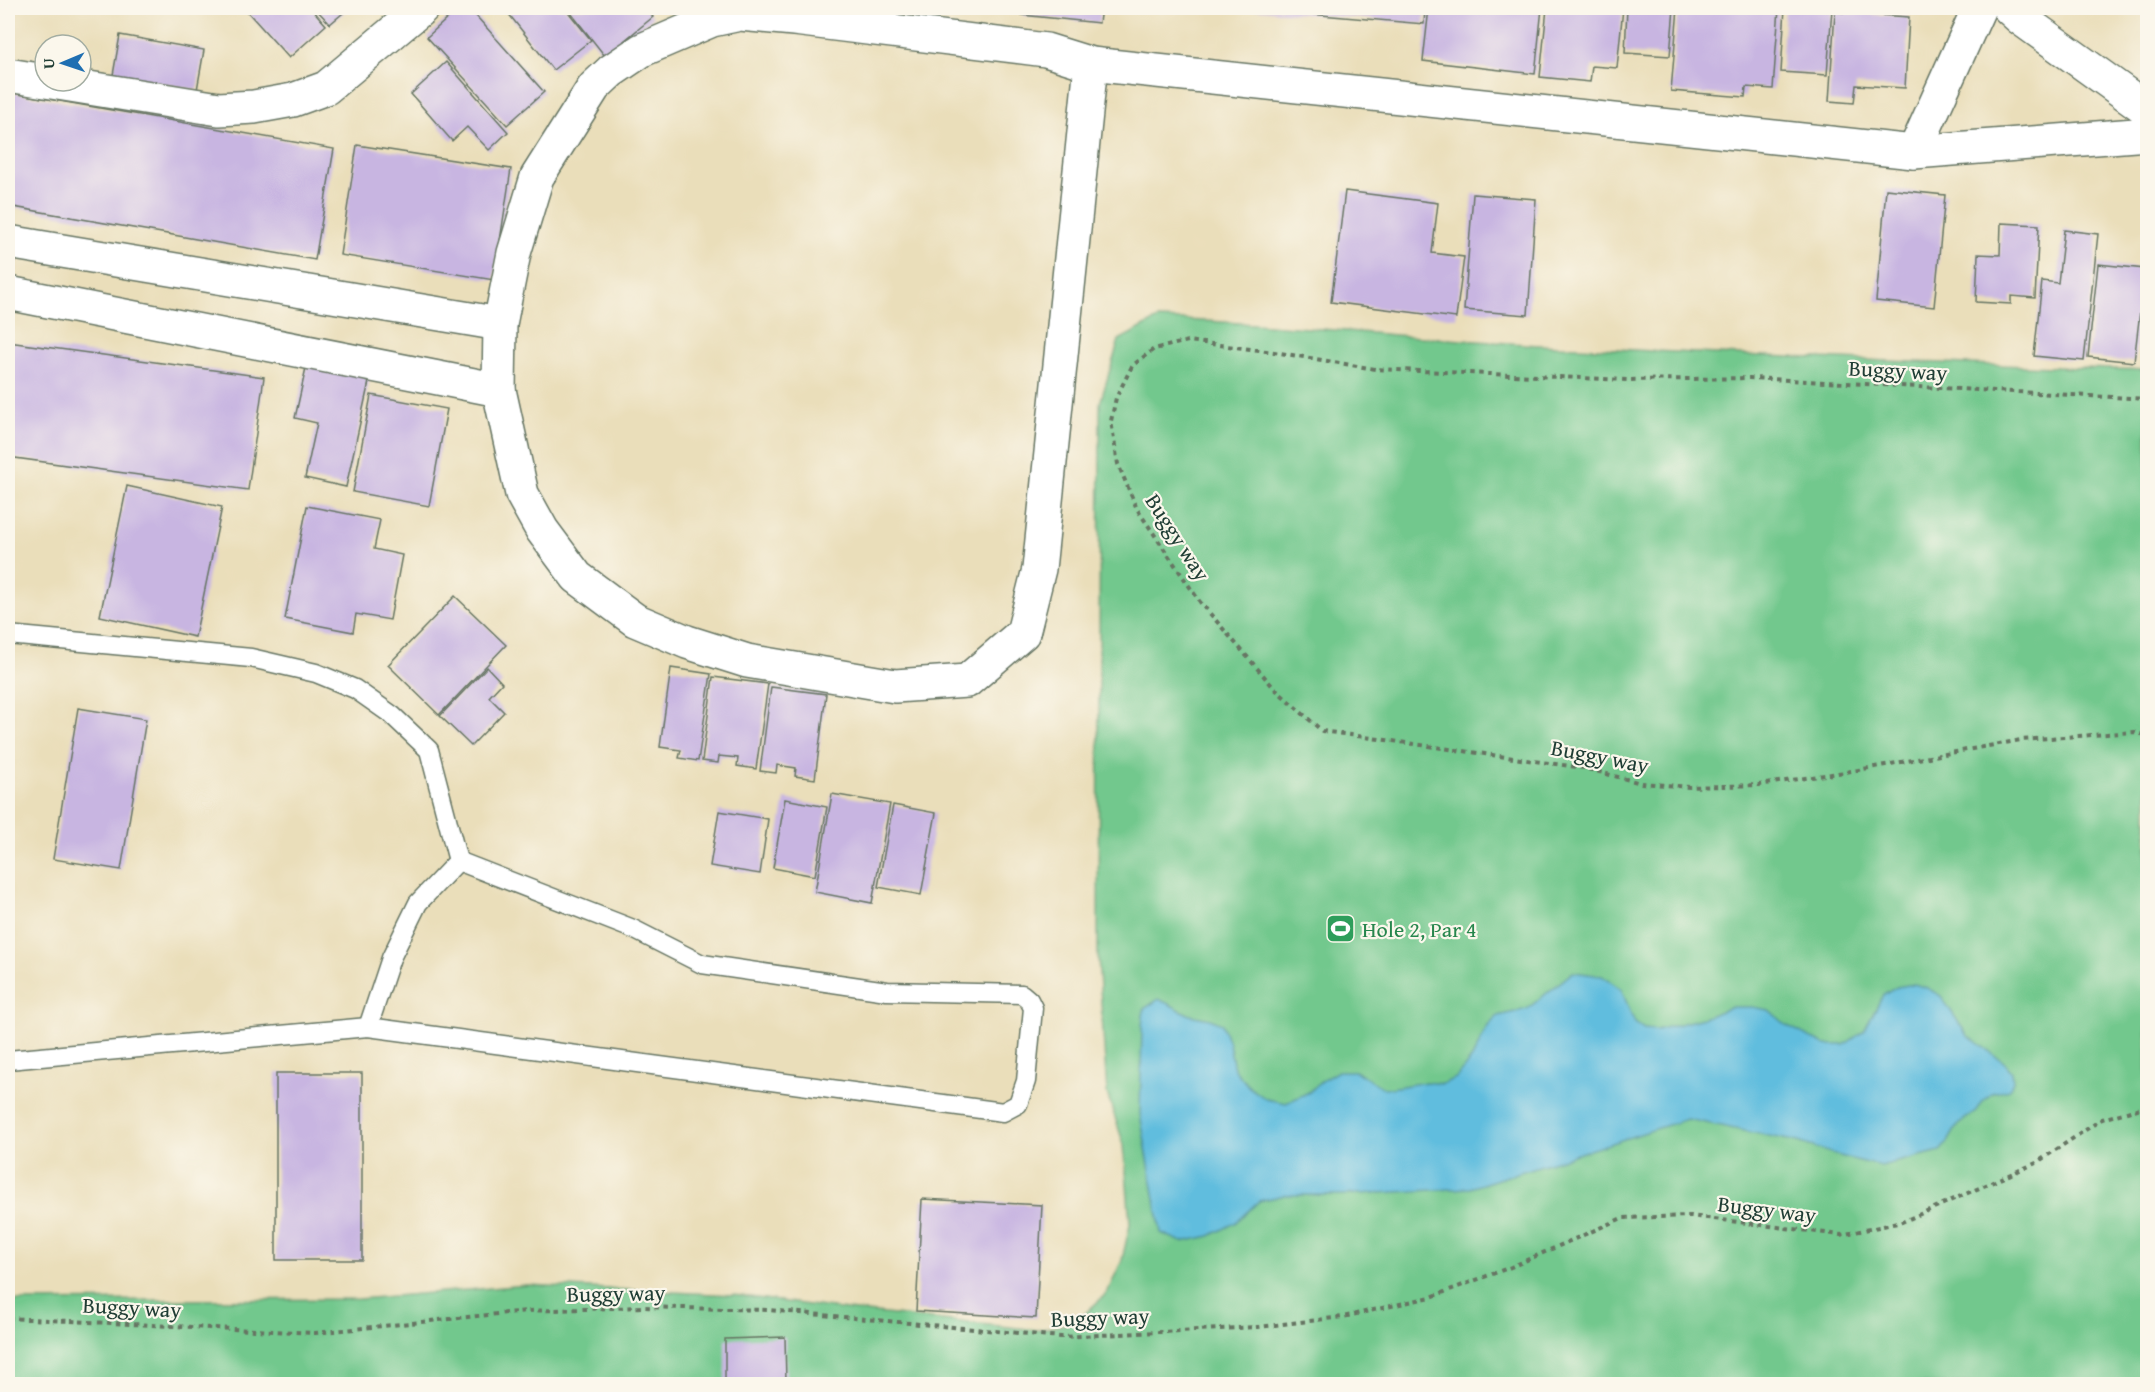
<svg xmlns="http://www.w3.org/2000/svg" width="2155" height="1392" font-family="'Gentium Book Plus',serif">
  <rect width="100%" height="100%" fill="#fbf7ec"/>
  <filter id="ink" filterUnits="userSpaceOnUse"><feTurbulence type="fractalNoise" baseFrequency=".0167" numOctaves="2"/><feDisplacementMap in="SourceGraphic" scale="12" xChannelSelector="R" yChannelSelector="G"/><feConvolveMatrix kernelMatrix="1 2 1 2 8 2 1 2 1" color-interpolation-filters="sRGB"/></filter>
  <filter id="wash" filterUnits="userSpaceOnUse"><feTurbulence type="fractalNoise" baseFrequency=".008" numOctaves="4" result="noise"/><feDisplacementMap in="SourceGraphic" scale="24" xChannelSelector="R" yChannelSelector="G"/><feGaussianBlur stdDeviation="1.35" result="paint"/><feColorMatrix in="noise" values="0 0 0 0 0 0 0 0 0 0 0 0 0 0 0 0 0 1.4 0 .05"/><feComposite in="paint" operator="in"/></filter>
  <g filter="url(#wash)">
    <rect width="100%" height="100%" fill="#eadeba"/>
    <path fill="#72c88d" stroke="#488260" stroke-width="1.5" d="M1158,319C1264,322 1370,334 1476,341C1700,355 1923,363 2147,370V1384H8V1301L359,1299L527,1285L734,1295L847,1310L1038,1330L1076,1322L1107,1293L1122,1260L1130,1224L1124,1145L1107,1093L1098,957L1100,403L1119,340Z"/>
    <path fill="#60bdde" stroke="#407d89" stroke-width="1.5" d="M1573,972L1602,976L1621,989L1635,1023L1644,1029L1656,1030L1703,1018L1732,1007H1752L1769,1010L1786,1025L1825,1045H1844L1864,1031L1883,995L1897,987L1914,984L1927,988L1941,996L1967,1035L2005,1063L2012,1072L2013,1082L2009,1089L1992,1093L1984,1100L1976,1112L1959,1123L1948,1142L1940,1151L1881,1166L1843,1157L1798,1142L1687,1119L1470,1188L1341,1195H1285L1259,1201L1235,1223L1210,1236L1182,1242L1161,1233L1140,1114L1142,1026L1144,1009L1159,999L1190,1015L1210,1019L1222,1024L1229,1043L1234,1069L1249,1087L1266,1099L1286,1103L1309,1092L1323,1080L1338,1071H1355L1385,1089L1426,1082L1442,1084L1456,1078L1472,1058L1488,1026L1498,1016L1527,1009Z"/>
    <g id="blocks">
      <g fill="#c8b5e1">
        <path d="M244,8H311L326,25L289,58Z"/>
        <path d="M315,8H349L330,24Z"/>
        <path d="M459,8H469L544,92L507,125L427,37Z"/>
        <path d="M504,8H565L591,40L553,70Z"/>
        <path d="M567,8H645L653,17L624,41L630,50L612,65Z"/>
        <path d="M1023,8H1101L1099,23L1022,15Z"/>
        <path d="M1251,8H1425L1424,24L1251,9Z"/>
        <path d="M1429,8H1542L1535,74L1423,61Z"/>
        <path d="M1547,8H1623L1617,68L1592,66L1590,82L1540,77Z"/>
        <path d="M1627,8H1674L1670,56L1625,53Z"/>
        <path d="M1678,8H1779L1773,89L1746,87L1745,97L1671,91Z"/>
        <path d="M1785,8L1832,9L1827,75L1781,72Z"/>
        <path d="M2130,8H2148V9L2144,15Z"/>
        <path d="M1835,12L1909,17L1905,88L1856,85L1854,103L1829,101Z"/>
        <path d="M120,35L204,50L197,90L113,75Z"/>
        <path d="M446,62L508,132L489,150L467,127L452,141L411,94Z"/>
        <path d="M8,92L334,149L315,260L8,206Z"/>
        <path d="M357,145L511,169L494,280L340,255Z"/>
        <path d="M1886,189L1945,195L1934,307L1876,301Z"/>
        <path d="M1345,191L1438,203L1432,253L1464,257L1456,318L1331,302Z"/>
        <path d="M1473,194L1536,199L1528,315L1464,310Z"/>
        <path d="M2001,223L2039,225L2035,298L2011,296V304L1976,302L1978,254L2000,255Z"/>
        <path d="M2064,230L2098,234L2084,361L2034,356L2042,281L2058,283Z"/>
        <path d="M2098,264L2145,269L2134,362L2088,357Z"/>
        <path d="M8,342L264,377L248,490L8,457Z"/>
        <path d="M307,363L370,377L346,487L305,478L317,423L295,418Z"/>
        <path d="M371,395L447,409L429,506L353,492Z"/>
        <path d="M127,486L222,507L195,637L100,616Z"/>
        <path d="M307,506L380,520L374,549L402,555L390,620L356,614L353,632L285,619Z"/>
        <path d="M455,596L506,645L439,715L388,665Z"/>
        <path d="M487,667L502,683L489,697L504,712L471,746L440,716Z"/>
        <path d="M671,668L711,674L698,761L679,758L681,750L660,747Z"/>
        <path d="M713,677L768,684L756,769L737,766L738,758L719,756L718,763L702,761Z"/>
        <path d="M771,687L826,694L815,779L795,776L796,768L777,765L776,773L760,771Z"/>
        <path d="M78,708L146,719L121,870L53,859Z"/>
        <path d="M832,794L890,804L872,903L815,892Z"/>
        <path d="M785,799L827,807L815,876L773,868Z"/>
        <path d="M893,805L936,813L921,895L878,887Z"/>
        <path d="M719,811L768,819L760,874L710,866Z"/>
        <rect x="276" y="1073" width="86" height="187"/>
        <path d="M922,1199L1042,1205L1036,1318L916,1311Z"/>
        <path d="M785,1337L786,1382L725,1384V1339Z"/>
      </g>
    </g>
  </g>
  <g filter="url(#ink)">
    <use href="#blocks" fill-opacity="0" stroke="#667563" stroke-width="1.5"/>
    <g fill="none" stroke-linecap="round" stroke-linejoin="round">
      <defs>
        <g id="service">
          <path d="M8,635L251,658L316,673L355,689L392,715L429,750L458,861"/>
          <path d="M368,1027L391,958L418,903L458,861"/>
          <path d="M8,1060L368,1027L1003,1112L1018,1104L1026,1081L1033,1008L1029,1000L1022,994L887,991L702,964L633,929L458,861"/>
        </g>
        <g id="minor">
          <path d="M2009,8L2020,18L2148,110"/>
          <path d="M740,14L794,19L1046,50L1091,64L1039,569L1023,633L967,681L895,686L747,661L687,642L635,620L577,577L542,530L522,494L499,390L500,324L514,253L537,177L594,87L611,71L642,50L712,20Z"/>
          <path d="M1091,64L1914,152L1979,8"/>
          <path d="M8,75L219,109L254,107L293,100L326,88L422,8"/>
          <path d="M1914,152L2148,134"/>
          <path d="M8,242L500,324"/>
          <path d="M8,293L499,390"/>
        </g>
      </defs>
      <use href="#service" stroke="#667563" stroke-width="21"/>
      <use href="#minor" stroke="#667563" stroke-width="36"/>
      <g stroke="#667563" stroke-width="4" stroke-dasharray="4.5 4.5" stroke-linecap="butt">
        <path d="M2148,399L1750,378L1627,380L1375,369L1274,352L1188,341L1154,349L1132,366L1116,398L1111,421L1118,464L1137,509L1200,602L1275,689L1322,731L1584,768L1641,783L1690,787L1759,785L1858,770L2021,740L2135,732L2148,736"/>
        <path d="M8,1318L315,1333L526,1311L641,1307L768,1310L1061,1337L1258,1327L1343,1317L1431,1297L1511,1267L1622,1218L1691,1216L1841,1235L1902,1222L2036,1163L2102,1119L2148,1106"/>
      </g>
      <use href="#service" stroke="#fff" stroke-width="18"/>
      <use href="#minor" stroke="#fff" stroke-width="33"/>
    </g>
  </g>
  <defs>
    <symbol id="stadium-square" viewBox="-11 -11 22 22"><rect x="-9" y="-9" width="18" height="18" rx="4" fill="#2e9e5b" stroke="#fbf7ec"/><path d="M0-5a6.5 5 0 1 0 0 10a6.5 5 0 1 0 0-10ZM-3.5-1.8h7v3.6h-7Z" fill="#fff"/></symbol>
  </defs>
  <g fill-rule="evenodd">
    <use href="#stadium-square" x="1324" y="912" width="33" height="33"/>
  </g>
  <g text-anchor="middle" stroke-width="4.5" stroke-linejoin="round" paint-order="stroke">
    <g font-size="22" fill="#1f3d34" stroke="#fbf7ec">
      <text transform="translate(1898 370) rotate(3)" y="8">Buggy way</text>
      <text transform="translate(1178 537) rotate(57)" y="8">Buggy way</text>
      <text transform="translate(1600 756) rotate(11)" y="8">Buggy way</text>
      <text transform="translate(1767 1209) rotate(7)" y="8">Buggy way</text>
      <text transform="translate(616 1293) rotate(-1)" y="8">Buggy way</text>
      <text transform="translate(132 1307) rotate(3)" y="8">Buggy way</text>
      <text transform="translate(1100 1317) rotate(-2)" y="8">Buggy way</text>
    </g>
    <g font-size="22" fill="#27864d" stroke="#fbf7ec" text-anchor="start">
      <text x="1362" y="937">Hole 2, Par 4</text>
    </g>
  </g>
  <rect width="2155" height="1392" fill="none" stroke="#fbf7ec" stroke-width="30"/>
  <g transform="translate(63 63) rotate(268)"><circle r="28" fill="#fbf7ec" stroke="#a3ada2" stroke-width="1.5"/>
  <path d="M0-4.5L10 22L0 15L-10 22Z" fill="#1f6fb2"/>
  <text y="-9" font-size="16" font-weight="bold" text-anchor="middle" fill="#1f3d34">U</text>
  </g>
</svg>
